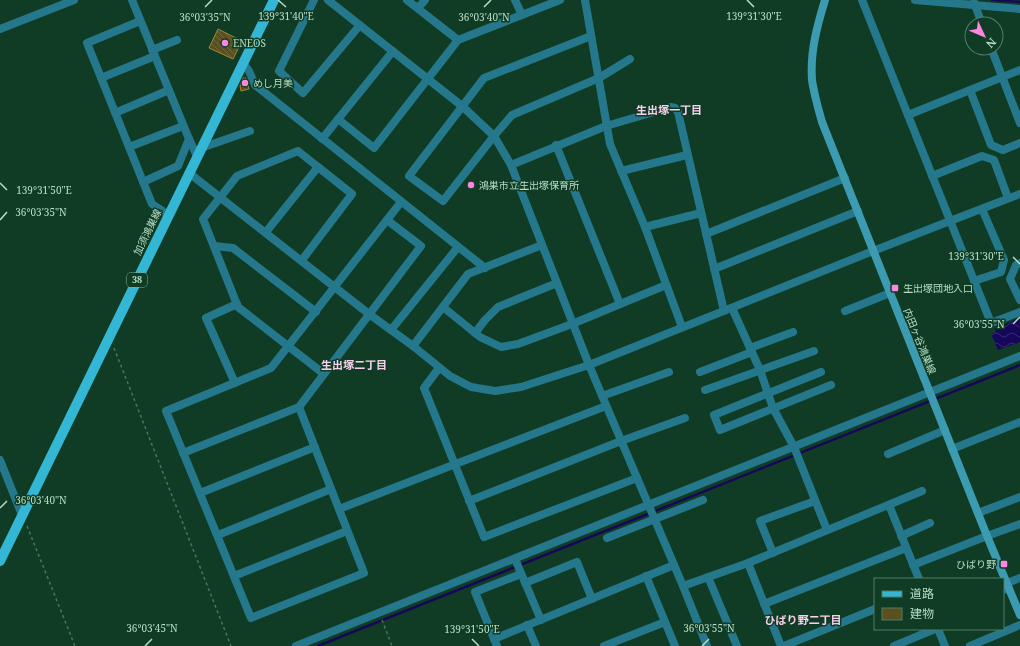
<svg xmlns="http://www.w3.org/2000/svg" width="1020" height="646" font-family="'Noto Serif','Noto Sans JP',serif">
  <defs>
    <pattern id="water-waves" width="16" height="10" patternUnits="userSpaceOnUse"><rect width="16" height="10" fill="#16075b"/><path d="M0 5q4-4 8 0t8 0" fill="none" stroke="#362b71"/></pattern>
    <pattern id="building-back-hatch" width="6" height="6" patternUnits="userSpaceOnUse"><rect width="6" height="6" fill="#594f1f"/><path d="M-1 5l2 2M0 0l6 6M5-1l2 2" fill="none" stroke="#6f683e"/></pattern>
  </defs>
  <rect width="100%" height="100%" fill="#103c25"/>
  <path fill="url(#water-waves)" d="M1020,318V342L998,350L991,334L996,332L995,328Z"/>
  <g fill="none" stroke-linecap="round" stroke-linejoin="round">
    <g stroke="#16075b" stroke-width="2.5">
      <path d="M992,0L1020,2"/>
      <path d="M318,646L1020,365"/>
    </g>
  </g>
  <g fill="url(#building-back-hatch)" stroke="#9b8935">
    <path d="M218,29L242,41L233,59L209,48Z"/>
    <path d="M243,78H246L249,89L241,91L240,86Z"/>
  </g>
  <g fill="none" stroke-linecap="round" stroke-linejoin="round">
    <g stroke="#4a745d" stroke-width="1.5" stroke-dasharray="3 3" stroke-linecap="butt">
      <path d="M114,348L231,646"/>
      <path d="M27,526L75,646"/>
      <path d="M382,620L392,646"/>
    </g>
    <g stroke="#25788b" stroke-width="8">
      <path d="M132,0L189,139L197,156"/>
      <path d="M314,0L279,71L303,93L360,25"/>
      <path d="M328,0L462,106L494,136L511,165L589,365L683,586L707,646"/>
      <path d="M407,0L458,40"/>
      <path d="M515,0L522,15"/>
      <path d="M585,0L610,144L645,227L682,327"/>
      <path d="M862,0L991,323L1020,312"/>
      <path d="M915,0L1020,9"/>
      <path d="M974,2L982,24"/>
      <path d="M418,8L425,0"/>
      <path d="M140,21L87,43L152,204L169,215"/>
      <path d="M591,36L484,78L409,176L443,201L494,136L512,115L599,78L630,59"/>
      <path d="M991,48L1020,123"/>
      <path d="M152,50L177,40"/>
      <path d="M243,63L249,71L255,85L485,268"/>
      <path d="M101,78L155,56"/>
      <path d="M970,90L991,145L1003,150L1020,143"/>
      <path d="M115,113L169,90"/>
      <path d="M908,115L1020,70"/>
      <path d="M338,119L374,148L458,40L560,0"/>
      <path d="M322,139L393,51"/>
      <path d="M556,145L620,304"/>
      <path d="M129,147L183,126"/>
      <path d="M201,148L250,131"/>
      <path d="M511,165L606,126L671,107L675,108L678,112L724,311"/>
      <path d="M318,167L298,151L237,176L203,219L238,307L324,374"/>
      <path d="M621,171L687,155"/>
      <path d="M189,173L369,314L413,346L450,376L471,387L495,391L521,387L589,365L873,251"/>
      <path d="M932,176L982,156L994,160L1008,198"/>
      <path d="M143,182L178,166L189,139"/>
      <path d="M950,221L1020,194"/>
      <path d="M645,227L701,213"/>
      <path d="M266,232L318,167L352,194L302,260"/>
      <path d="M706,234L845,178"/>
      <path d="M214,246L233,248L316,312"/>
      <path d="M1020,263L1016,265L1010,279L1020,300"/>
      <path d="M714,269L858,211"/>
      <path d="M974,281L1001,272L1004,260L982,209"/>
      <path d="M443,307L480,337L501,347L518,344L572,324L666,285"/>
      <path d="M732,308L760,370L773,408L794,447L827,530"/>
      <path d="M845,311L890,293"/>
      <path d="M391,330L458,247"/>
      <path d="M475,333L485,320L498,307L557,283"/>
      <path d="M413,346L468,274L542,245"/>
      <path d="M750,348L793,332"/>
      <path d="M439,368L424,388L484,537L637,478"/>
      <path d="M700,372L752,352"/>
      <path d="M821,372L714,415L720,430L831,385"/>
      <path d="M235,383L206,318L237,304"/>
      <path d="M705,390L814,351"/>
      <path d="M602,396L669,372"/>
      <path d="M299,407L364,573L251,618L166,411L271,368L401,202"/>
      <path d="M952,449L1020,422"/>
      <path d="M183,453L299,407L421,246L387,220"/>
      <path d="M888,454L945,430"/>
      <path d="M0,460L22,515"/>
      <path d="M200,493L315,447"/>
      <path d="M469,501L621,441L685,418"/>
      <path d="M889,505L919,579"/>
      <path d="M339,509L606,406"/>
      <path d="M978,513L1020,497"/>
      <path d="M218,535L331,489"/>
      <path d="M901,536L930,523"/>
      <path d="M607,538L703,500"/>
      <path d="M773,553L760,521L815,501"/>
      <path d="M515,559L541,620"/>
      <path d="M748,563L781,646"/>
      <path d="M913,565L987,536L1020,524"/>
      <path d="M234,576L347,531"/>
      <path d="M646,576L675,646"/>
      <path d="M708,577L737,646"/>
      <path d="M525,583L577,562L592,599"/>
      <path d="M1007,583L1020,578"/>
      <path d="M683,586L748,563L922,491"/>
      <path d="M1003,590L1009,588"/>
      <path d="M764,604L906,548"/>
      <path d="M527,625L536,646"/>
      <path d="M938,629L945,646"/>
      <path d="M494,639L674,565"/>
      <path d="M296,646L1020,356"/>
      <path d="M497,646L475,592L521,574"/>
      <path d="M604,646L665,622"/>
      <path d="M784,646L875,609"/>
      <path d="M894,646L935,629"/>
      <path d="M970,646L1020,625"/>
    </g>
    <g stroke="#25788b" stroke-width="8">
      <path d="M0,29L74,0"/>
      <path d="M873,251L950,221"/>
    </g>
    <path stroke="#3c9bb1" stroke-width="8" d="M825,0C817,26 810,52 812,80C814,94 818,108 822,122L987,536L1020,615"/>
    <path stroke="#33b7d5" stroke-width="10" d="M0,561L274,0"/>
  </g>
  <path fill="none" stroke="#b7dec5" stroke-width="1.5" d="M278,0L286,7M747,0L754,7M205,7L212,0M484,7L491,0M0,183L7,190M0,220L7,212M1013,257L1020,264M1013,324L1020,317M0,508L7,501M472,639L479,646M145,646L152,639M702,646L709,639"/>
  <g fill="#fd86e1" stroke="#103c25" stroke-width="1.5">
    <circle cx="225" cy="43" r="4"/>
    <circle cx="245" cy="83" r="4"/>
    <circle cx="471" cy="185" r="4"/>
    <rect x="891" y="284" width="8" height="8" rx="2"/>
    <rect x="1000" y="560" width="8" height="8" rx="2"/>
  </g>
  <g text-anchor="middle" stroke-width="3" stroke-linejoin="round" paint-order="stroke">
    <rect fill="#103c25" stroke="#85ad95" stroke-width="1" x="127" y="273" width="20" height="14" rx="3"/>
    <g font-size="9" font-weight="bold" fill="#b7dec5">
      <text x="137" y="283">38</text>
    </g>
    <g font-size="10" fill="#b7dec5" stroke="#103c25" text-anchor="start">
      <text x="233" y="47">ENEOS</text>
      <text x="253" y="87">めし月美</text>
      <text x="479" y="189">鴻巣市立生出塚保育所</text>
      <text x="903" y="292">生出塚団地入口</text>
      <text x="996" y="568" text-anchor="end">ひばり野</text>
    </g>
    <g font-size="10" fill="#b7dec5" stroke="#103c25">
      <text transform="translate(147 232) rotate(-64)" y="4">加須鴻巣線</text>
      <text transform="translate(920 341) rotate(68)" y="4">内田ヶ谷鴻巣線</text>
    </g>
    <g font-size="11" font-weight="bold" fill="#f8cfec" stroke="#103c25">
      <text x="669" y="114">生出塚一丁目</text>
      <text x="354" y="369">生出塚二丁目</text>
      <text x="803" y="624">ひばり野二丁目</text>
    </g>
  </g>
  <g font-size="10" text-anchor="middle" fill="#b7dec5" stroke="#103c25" stroke-width="3" stroke-linejoin="round" paint-order="stroke">
    <text x="286" y="20">139°31'40"E</text>
    <text x="754" y="20">139°31'30"E</text>
    <text x="205" y="21">36°03'35"N</text>
    <text x="484" y="21">36°03'40"N</text>
    <text x="44" y="194">139°31'50"E</text>
    <text x="41" y="216">36°03'35"N</text>
    <text x="976" y="260">139°31'30"E</text>
    <text x="979" y="328">36°03'55"N</text>
    <text x="41" y="504">36°03'40"N</text>
    <text x="152" y="632">36°03'45"N</text>
    <text x="709" y="632">36°03'55"N</text>
    <text x="472" y="633">139°31'50"E</text>
  </g>
  <rect x="874" y="578" width="130" height="52" fill="#103c25" stroke="#537d65"/>
  <rect x="882" y="591" width="20" height="6" fill="#33b7d5" stroke="#537d65"/>
  <text x="910" y="598" font-size="12" fill="#b7dec5">道路</text>
  <rect x="882" y="608" width="20" height="12" fill="#594f1f" stroke="#537d65"/>
  <text x="910" y="618" font-size="12" fill="#b7dec5">建物</text>
  <g transform="translate(984 36) rotate(134)"><circle r="19" fill="#103c25" stroke="#537d65"/>
  <path d="M0-3L7 15L0 10L-7 15Z" fill="#fd86e1"/>
  <text y="-6" font-size="11" font-weight="bold" text-anchor="middle" fill="#b7dec5">N</text>
  </g>
</svg>
